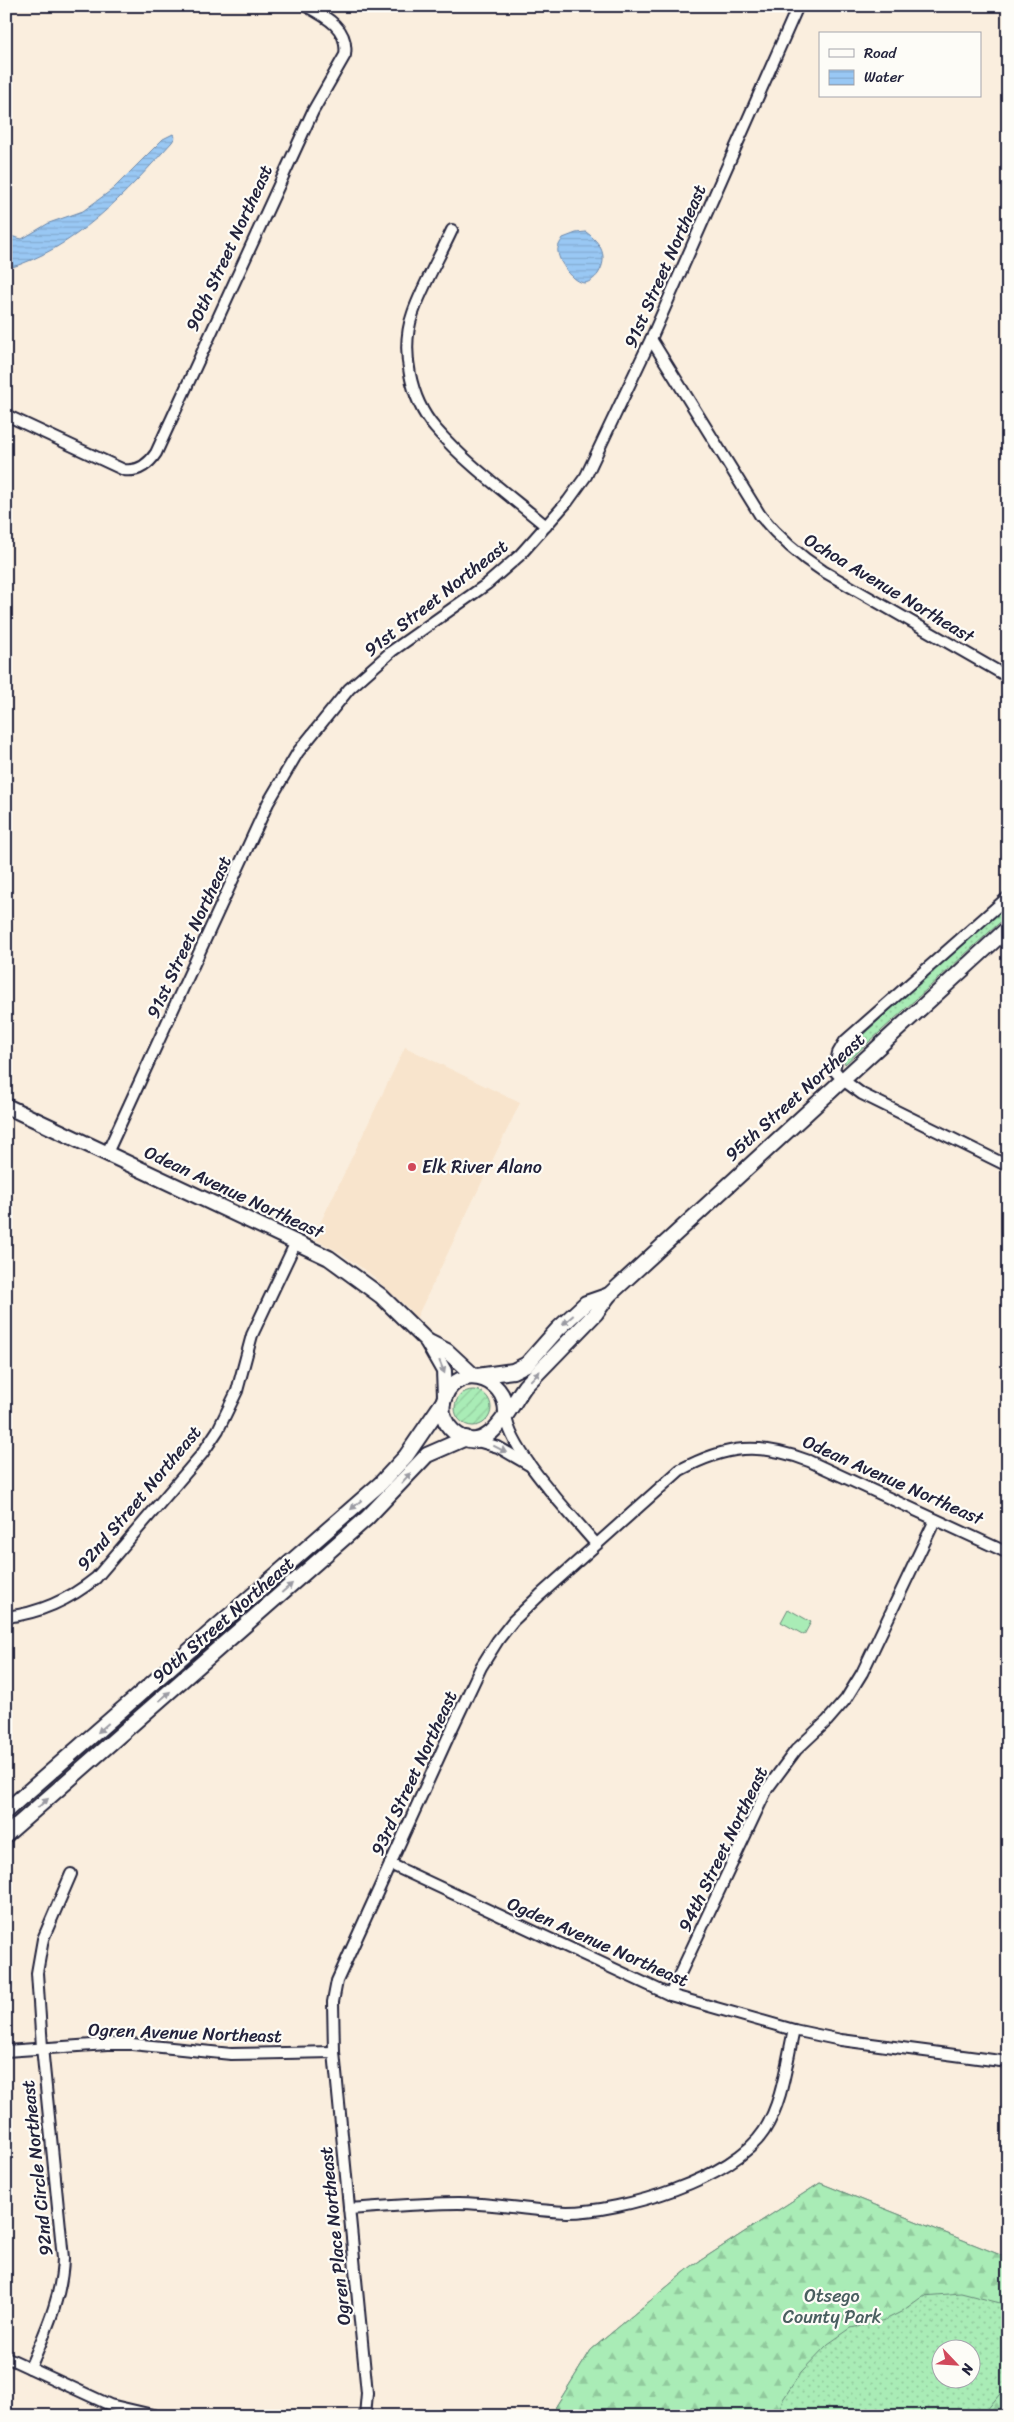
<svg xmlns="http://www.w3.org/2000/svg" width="1014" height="2422" font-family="Sriracha,sans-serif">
  <defs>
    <pattern id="grass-dots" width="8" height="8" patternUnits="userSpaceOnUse" patternTransform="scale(1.25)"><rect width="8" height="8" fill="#a9ecb6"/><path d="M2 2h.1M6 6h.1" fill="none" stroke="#91ca9d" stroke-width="1.8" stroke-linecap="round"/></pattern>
    <pattern id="forest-firs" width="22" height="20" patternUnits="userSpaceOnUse" patternTransform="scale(1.25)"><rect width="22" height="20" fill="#a9ecb6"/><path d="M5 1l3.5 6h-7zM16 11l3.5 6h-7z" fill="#91ca9d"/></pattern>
    <pattern id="garden-furrows" width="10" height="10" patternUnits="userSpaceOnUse" patternTransform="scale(1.25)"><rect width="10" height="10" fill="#a9ecb6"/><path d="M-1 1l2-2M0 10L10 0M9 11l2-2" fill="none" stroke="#91ca9d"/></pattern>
    <pattern id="water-rules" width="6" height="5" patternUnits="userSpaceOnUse" patternTransform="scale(1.25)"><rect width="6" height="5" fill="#99c8f4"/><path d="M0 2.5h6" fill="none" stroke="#84acd2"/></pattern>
  </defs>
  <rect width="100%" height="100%" fill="#faeede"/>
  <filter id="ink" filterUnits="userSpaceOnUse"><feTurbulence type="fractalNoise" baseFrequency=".02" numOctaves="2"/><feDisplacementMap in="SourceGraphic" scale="10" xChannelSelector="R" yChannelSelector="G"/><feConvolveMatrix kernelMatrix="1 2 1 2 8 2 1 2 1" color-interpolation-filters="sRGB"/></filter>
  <g filter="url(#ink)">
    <path fill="#f8e4cc" d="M405,1047L520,1103L416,1319L408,1308L369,1273L339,1252L313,1238Z"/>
    <g fill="url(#grass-dots)" stroke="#668778" fill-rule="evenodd">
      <path d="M1008,902V915L845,1064L844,1060L854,1043Z"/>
      <path d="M820,2183L1008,2258V2416H550L591,2350L692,2266ZM942,2350H972V2380H942Z"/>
    </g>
    <g fill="url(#forest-firs)" stroke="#668778">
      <path d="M820,2183L1008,2258V2305L961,2293L923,2296L901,2312L885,2320L851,2328L828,2344L801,2372L782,2401L779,2416H550L591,2350L692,2266Z"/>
      <path d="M1008,2384V2416H982Z"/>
    </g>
    <circle fill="url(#garden-furrows)" stroke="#668778" cx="473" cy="1408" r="18"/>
    <path fill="#a9ecb6" stroke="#668778" d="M788,1609L811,1622L804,1635L781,1622Z"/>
    <g fill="url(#water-rules)" stroke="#6986aa">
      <path d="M173,134L175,137L172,142C125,194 76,249 6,269V235L22,239L49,223L83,211L113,189L163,139Z"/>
      <path d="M586,232C601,243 609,257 598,274C595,278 590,282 585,283C574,283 559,263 558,252C557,247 560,243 563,238L576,233Z"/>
    </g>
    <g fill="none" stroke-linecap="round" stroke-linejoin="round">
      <defs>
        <g id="street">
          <path d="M452,230C439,258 423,285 413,313C400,349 410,399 435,428C467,465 509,495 546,526"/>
          <path d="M651,339L760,515C779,538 798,555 823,571L1008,677"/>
          <path d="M6,415L124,470C138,472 148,465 156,453L313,111L345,55C349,29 327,17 306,6"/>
          <path d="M1008,897L845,1041L838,1053L834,1070L843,1080L862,1094L1008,1166"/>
          <path d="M107,1153L268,803L298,752L349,689L392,651L487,584L519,556L568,501L586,476L651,339L798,6"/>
          <path d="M506,1415C509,1451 571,1514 596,1544"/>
          <path d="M474,1440L498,1447L529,1465"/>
          <path d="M6,1617C41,1613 69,1600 96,1578L202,1454L218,1430L237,1391L252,1335L296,1242"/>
          <path d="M390,1864L670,1995L794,2030L841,2040L1008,2062"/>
          <path d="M670,1995L767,1789L796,1750L827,1721L846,1699L862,1673L935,1520"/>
          <path d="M6,2051L107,2044H132L231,2054L334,2052"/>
          <path d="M349,2209C385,2207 422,2203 458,2203C494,2203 531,2211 567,2212C622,2212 733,2179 764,2131C783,2101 786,2064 794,2030"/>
          <path d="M6,2357L110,2405L157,2416"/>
          <path d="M30,2368C45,2332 62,2298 63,2258L42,2047L37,1973L43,1939L71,1874"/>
          <path d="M365,2416L367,2393L334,2052L333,2002L337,1981L449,1735L481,1667L498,1640L513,1621L540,1595L680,1470C727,1445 759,1442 809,1461L1008,1553"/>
        </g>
        <g id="secondary">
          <path d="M6,1106L329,1258L381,1296L427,1341L444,1371L445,1396"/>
          <path d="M427,1341L447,1351L474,1376"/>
          <path d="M477,1376L513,1371L527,1364L558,1329L586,1303L609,1295"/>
          <path d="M506,1415C508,1373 451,1362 443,1403C441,1413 445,1424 453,1431C487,1462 509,1407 525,1386L596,1313L609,1295L1008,928"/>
          <path d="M6,1811L380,1484L406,1456L443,1402"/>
          <path d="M6,1835L367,1518L427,1455L466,1438"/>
        </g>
      </defs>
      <use href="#street" stroke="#22223b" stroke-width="14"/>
      <use href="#secondary" stroke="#22223b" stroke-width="18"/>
      <use href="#street" stroke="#fdfcf7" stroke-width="10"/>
      <use href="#secondary" stroke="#fdfcf7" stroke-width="14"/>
    </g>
    <defs><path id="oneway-solid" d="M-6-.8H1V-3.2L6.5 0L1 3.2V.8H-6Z" transform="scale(1.25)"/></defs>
    <g fill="#9a9aa2">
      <use href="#oneway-solid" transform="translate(568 1320) rotate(139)"/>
      <use href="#oneway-solid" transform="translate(442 1367) rotate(68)"/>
      <use href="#oneway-solid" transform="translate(535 1376) rotate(-46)"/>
      <use href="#oneway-solid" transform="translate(500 1449) rotate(27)"/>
      <use href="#oneway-solid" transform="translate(406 1478) rotate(-48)"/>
      <use href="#oneway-solid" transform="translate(356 1505) rotate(139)"/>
      <use href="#oneway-solid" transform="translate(287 1588) rotate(-41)"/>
      <use href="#oneway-solid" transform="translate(165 1696) rotate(-41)"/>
      <use href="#oneway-solid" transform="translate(103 1728) rotate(139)"/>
      <use href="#oneway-solid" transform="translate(43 1803) rotate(-41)"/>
    </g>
  </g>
  <circle fill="#d1495b" stroke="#fdfcf7" stroke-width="2" cx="412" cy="1167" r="5"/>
  <g text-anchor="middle" stroke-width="4.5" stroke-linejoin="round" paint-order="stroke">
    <g font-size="18" fill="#22223b" stroke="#fdfcf7">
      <text transform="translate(229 248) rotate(-65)" y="6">90th Street Northeast</text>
      <text transform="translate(665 266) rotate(-66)" y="6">91st Street Northeast</text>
      <text transform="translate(889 588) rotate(31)" y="6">Ochoa Avenue Northeast</text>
      <text transform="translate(436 598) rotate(-38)" y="6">91st Street Northeast</text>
      <text transform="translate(189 937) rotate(-65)" y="6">91st Street Northeast</text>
      <text transform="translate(795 1097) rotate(-42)" y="6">95th Street Northeast</text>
      <text transform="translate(234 1192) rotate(25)" y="6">Odean Avenue Northeast</text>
      <text transform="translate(893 1480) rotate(24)" y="6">Odean Avenue Northeast</text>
      <text transform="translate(139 1498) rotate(-50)" y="6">92nd Street Northeast</text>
      <text transform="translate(223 1620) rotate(-41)" y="6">90th Street Northeast</text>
      <text transform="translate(414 1773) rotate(-65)" y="6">93rd Street Northeast</text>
      <text transform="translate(723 1849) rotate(-64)" y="6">94th Street Northeast</text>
      <text transform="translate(598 1942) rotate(24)" y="6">Ogden Avenue Northeast</text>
      <text transform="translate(185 2033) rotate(2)" y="6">Ogren Avenue Northeast</text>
      <text transform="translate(37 2168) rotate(-96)" y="6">92nd Circle Northeast</text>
      <text transform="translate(335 2236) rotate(-96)" y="6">Ogren Place Northeast</text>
    </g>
    <g font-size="18" fill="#22223b" stroke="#fdfcf7" text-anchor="start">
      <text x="422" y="1173">Elk River Alano</text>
    </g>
    <g font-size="18" fill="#4a5f60" stroke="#fdfcf7">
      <text x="832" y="2302">Otsego<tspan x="832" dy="21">County Park</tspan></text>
    </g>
  </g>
  <rect width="1014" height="2422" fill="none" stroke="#fdfcf7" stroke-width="25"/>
  <rect x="12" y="12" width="989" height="2397" fill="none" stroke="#22223b" stroke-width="2" filter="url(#ink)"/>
  <rect x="819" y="32" width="162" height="65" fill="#fdfcf7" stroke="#a5a5ac"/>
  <rect x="829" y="49" width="25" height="8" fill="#fdfcf7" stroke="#a5a5ac"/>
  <text x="864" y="58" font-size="15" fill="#22223b">Road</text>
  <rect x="829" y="70" width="25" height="15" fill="url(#water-rules)" stroke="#a5a5ac"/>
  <text x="864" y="82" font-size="15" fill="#22223b">Water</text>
  <g transform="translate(956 2364) rotate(115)"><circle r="24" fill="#fdfcf7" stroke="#a5a5ac"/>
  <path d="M0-4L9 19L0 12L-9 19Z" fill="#d1495b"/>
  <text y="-8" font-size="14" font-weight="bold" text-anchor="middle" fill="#22223b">N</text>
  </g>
</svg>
